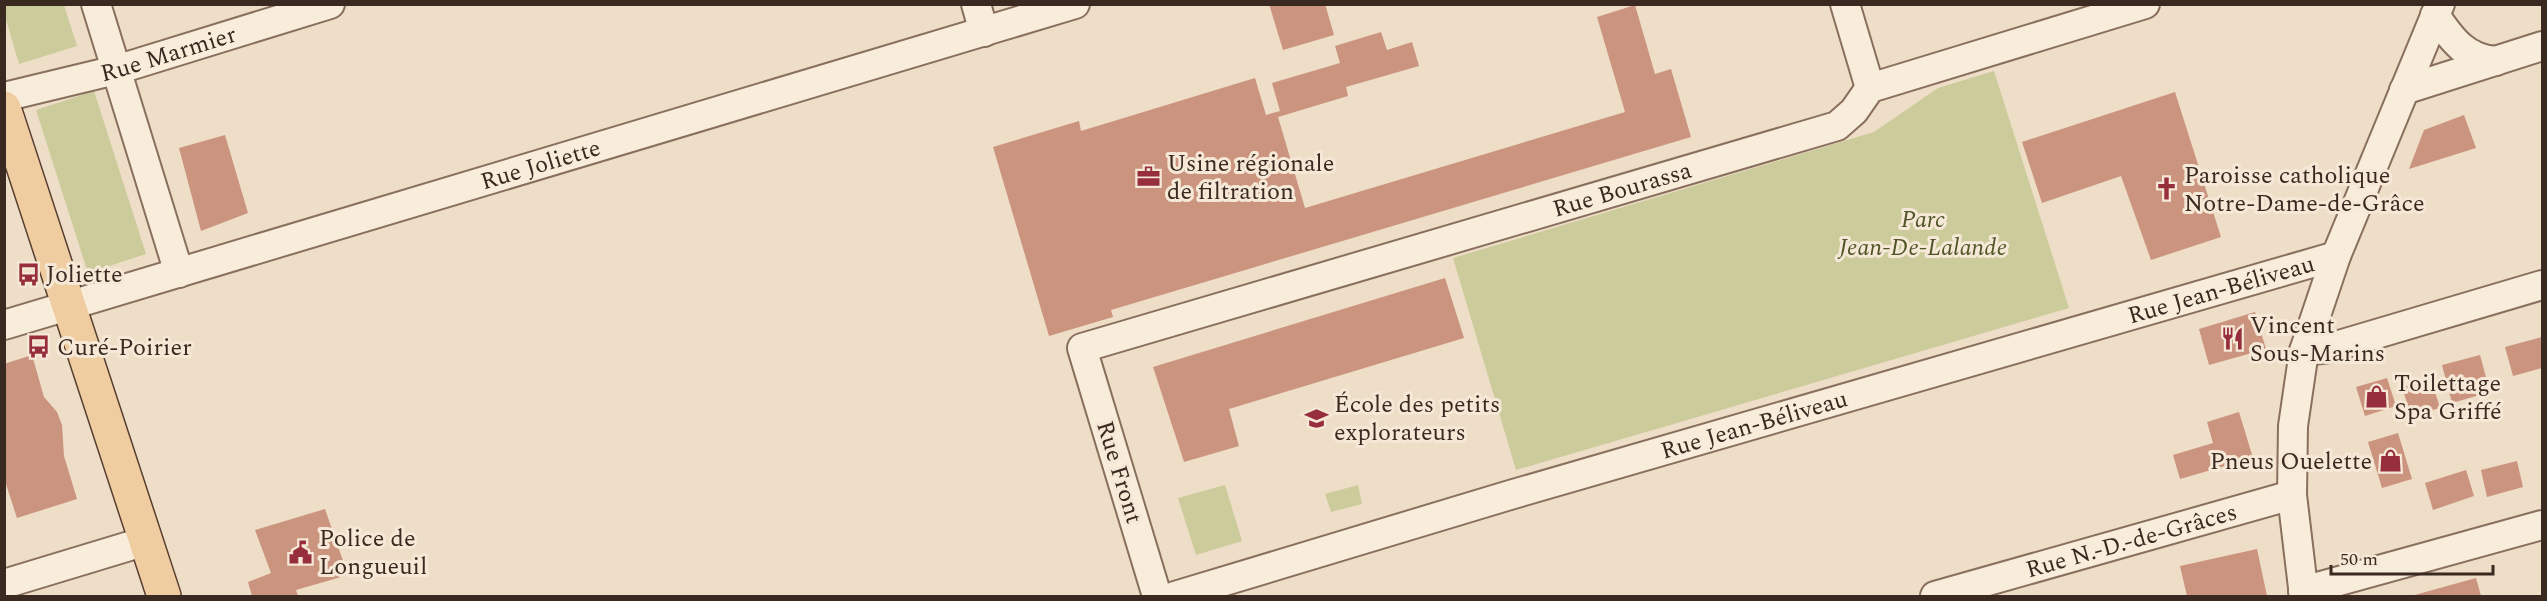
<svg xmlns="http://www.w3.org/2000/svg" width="2547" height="601" font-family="Spectral,serif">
  <rect width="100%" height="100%" fill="#eeddc7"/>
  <g fill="#cccb9b">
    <path d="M4,5H64L77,46L19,64L5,16Z"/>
    <path d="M1994,71L2069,308L1516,470L1453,258L1874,132L1938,88Z"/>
    <path d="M94,91L146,254L88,273L36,110Z"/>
    <path d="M1225,485L1242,541L1196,555L1178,498Z"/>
    <path d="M1358,485L1362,504L1331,512L1325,494Z"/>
  </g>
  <g fill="#cb947e">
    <path d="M1269,4H1325L1334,35L1283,50Z"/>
    <path d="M1635,5L1655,74L1671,69L1691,137L1111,310L1113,317L1049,336L993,147L1079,121L1081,131L1255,78L1266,115L1280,111L1272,83L1340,63L1335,46L1381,32L1387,50L1412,42L1419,66L1346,87L1348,96L1278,117L1305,208L1625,112L1597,17Z"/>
    <path d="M2175,92L2221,237L2151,260L2121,176L2042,203L2022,142Z"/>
    <path d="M2464,115L2476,148L2409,169L2424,130Z"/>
    <path d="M225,135L248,213L201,231L179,148Z"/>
    <path d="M1445,278L1464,338L1229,409L1239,446L1184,462L1153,367Z"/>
    <path d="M2255,312L2266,349L2209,365L2199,329Z"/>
    <path d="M2542,337V368L2513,376L2505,347Z"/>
    <path d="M32,355L44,397L57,412L62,425L64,456L77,499L17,518L4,478V364Z"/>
    <path d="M2480,355L2490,392L2452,403L2442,365Z"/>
    <path d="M2387,378L2396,406L2365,416L2356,387Z"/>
    <path d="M2431,379L2440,408L2411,416L2402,387Z"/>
    <path d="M2239,412L2253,458L2180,479L2173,455L2213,443L2207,422Z"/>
    <path d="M2398,433L2412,479L2382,488L2368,442Z"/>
    <path d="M2517,461L2523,487L2487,497L2481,470Z"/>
    <path d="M2466,470L2474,496L2433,510L2425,483Z"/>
    <path d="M325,509L348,575L296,590L298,596H252L248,582L271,573L255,530Z"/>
    <path d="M2257,549L2267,596H2187L2180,566Z"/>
    <path d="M2476,578L2481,596H2411Z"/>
  </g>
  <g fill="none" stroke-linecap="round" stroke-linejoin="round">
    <defs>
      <g id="minor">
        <path d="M96,4L179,273"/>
        <path d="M976,4L984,32"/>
        <path d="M1845,4L1870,88"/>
        <path d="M2435,15C2452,40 2466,59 2496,61"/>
        <path d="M2404,90L2542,46"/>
        <path id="s1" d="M4,97L116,70L330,4"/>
        <path id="s2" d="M4,325L1075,4"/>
        <path d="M2304,351L2329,348L2542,285"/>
        <path d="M4,584L146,541"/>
        <path d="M2303,591L2542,525"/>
        <path id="s3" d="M1157,596L1082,348L1837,126L1854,111L1870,88L2145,4"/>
        <path id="s4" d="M1175,596L1510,495L2336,256"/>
        <path id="s5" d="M1935,596L2292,495"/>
        <path d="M2304,596L2292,495L2293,426L2304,351L2336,256L2440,4"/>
      </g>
      <path id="major" d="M4,108L164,596"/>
    </defs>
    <use href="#minor" stroke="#896f5d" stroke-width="32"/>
    <use href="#major" stroke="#573e30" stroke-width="36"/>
    <use href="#minor" stroke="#f8ecda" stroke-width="28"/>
    <use href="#major" stroke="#efcda0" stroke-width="33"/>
  </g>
  <defs>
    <symbol id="office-bare" viewBox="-9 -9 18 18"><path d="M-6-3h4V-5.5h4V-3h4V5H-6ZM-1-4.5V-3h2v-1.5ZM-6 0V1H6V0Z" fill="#972e3b" stroke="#f5e8d6" stroke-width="2.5" paint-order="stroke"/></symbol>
    <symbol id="church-bare" viewBox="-9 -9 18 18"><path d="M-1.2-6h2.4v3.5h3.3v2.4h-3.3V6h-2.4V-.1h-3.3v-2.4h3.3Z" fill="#972e3b" stroke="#f5e8d6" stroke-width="2.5" paint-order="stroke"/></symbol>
    <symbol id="bus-bare" viewBox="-9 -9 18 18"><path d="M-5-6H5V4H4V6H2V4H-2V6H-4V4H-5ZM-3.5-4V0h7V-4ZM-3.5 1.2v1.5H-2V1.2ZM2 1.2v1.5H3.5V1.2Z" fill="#972e3b" stroke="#f5e8d6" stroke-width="2.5" paint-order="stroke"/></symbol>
    <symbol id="restaurant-bare" viewBox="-9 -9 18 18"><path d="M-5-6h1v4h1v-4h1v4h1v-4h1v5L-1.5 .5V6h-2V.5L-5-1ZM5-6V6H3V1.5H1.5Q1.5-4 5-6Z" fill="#972e3b" stroke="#f5e8d6" stroke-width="2.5" paint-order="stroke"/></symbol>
    <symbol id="shop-bare" viewBox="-9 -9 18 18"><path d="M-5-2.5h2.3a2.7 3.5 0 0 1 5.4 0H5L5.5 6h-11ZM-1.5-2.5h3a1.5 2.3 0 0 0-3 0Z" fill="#972e3b" stroke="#f5e8d6" stroke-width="2.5" paint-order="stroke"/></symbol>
    <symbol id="school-bare" viewBox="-9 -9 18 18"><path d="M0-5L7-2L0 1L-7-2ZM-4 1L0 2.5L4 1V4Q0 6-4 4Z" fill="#972e3b" stroke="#f5e8d6" stroke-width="2.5" paint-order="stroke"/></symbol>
    <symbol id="civic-bare" viewBox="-9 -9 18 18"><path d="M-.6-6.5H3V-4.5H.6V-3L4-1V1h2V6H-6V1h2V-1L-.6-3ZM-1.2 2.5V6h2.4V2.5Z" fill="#972e3b" stroke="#f5e8d6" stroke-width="2.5" paint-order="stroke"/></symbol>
  </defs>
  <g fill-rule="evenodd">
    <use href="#office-bare" x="1132" y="160" width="33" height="33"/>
    <use href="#church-bare" x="2150" y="172" width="33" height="33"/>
    <use href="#bus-bare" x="12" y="258" width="33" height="33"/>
    <use href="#restaurant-bare" x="2216" y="322" width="33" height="33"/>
    <use href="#bus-bare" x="22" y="330" width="33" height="33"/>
    <use href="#shop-bare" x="2360" y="380" width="33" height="33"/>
    <use href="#school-bare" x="1300" y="402" width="33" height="33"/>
    <use href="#shop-bare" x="2374" y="444" width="33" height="33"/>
    <use href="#civic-bare" x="284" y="536" width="33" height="33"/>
  </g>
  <g text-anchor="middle" stroke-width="6" stroke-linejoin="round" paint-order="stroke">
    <g font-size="24" fill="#3a2920" stroke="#f5e8d6">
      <text dy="8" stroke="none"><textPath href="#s1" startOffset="170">Rue Marmier</textPath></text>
      <text dy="8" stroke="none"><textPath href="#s2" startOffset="560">Rue Joliette</textPath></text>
      <text dy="8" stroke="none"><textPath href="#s3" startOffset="822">Rue Bourassa</textPath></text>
      <text dy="8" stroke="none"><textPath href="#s4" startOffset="1090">Rue Jean-Béliveau</textPath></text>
      <text dy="8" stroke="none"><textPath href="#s4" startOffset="604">Rue Jean-Béliveau</textPath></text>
      <text transform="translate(1120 472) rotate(73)" y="8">Rue Front</text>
      <text dy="8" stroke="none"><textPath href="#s5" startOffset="204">Rue N.-D.-de-Grâces</textPath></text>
    </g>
    <g font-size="24" fill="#3a2920" stroke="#f5e8d6" text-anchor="start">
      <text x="1167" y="171">Usine régionale<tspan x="1167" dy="28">de filtration</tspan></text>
      <text x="2184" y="183">Paroisse catholique<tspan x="2184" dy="28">Notre-Dame-de-Grâce</tspan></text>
      <text x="46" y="282">Joliette</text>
      <text x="2250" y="333">Vincent<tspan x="2250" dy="28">Sous-Marins</tspan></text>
      <text x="57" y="355">Curé-Poirier</text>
      <text x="2394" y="391">Toilettage<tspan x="2394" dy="28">Spa Griffé</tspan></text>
      <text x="1334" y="412">École des petits<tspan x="1334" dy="28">explorateurs</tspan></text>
      <text x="2372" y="469" text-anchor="end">Pneus Ouelette</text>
      <text x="319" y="546">Police de<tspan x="319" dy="28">Longueuil</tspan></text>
    </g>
    <g font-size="24" font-style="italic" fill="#4f5527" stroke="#f5e8d6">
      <text x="1923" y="227">Parc<tspan x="1923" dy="28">Jean-De-Lalande</tspan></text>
    </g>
  </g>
  <rect width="2547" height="601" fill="none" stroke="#3a2920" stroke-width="12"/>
  <path d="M2331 565v9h162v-9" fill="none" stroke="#3a2920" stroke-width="3"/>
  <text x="2340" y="565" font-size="18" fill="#3a2920" stroke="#f5e8d6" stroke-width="4.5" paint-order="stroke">50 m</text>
</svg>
